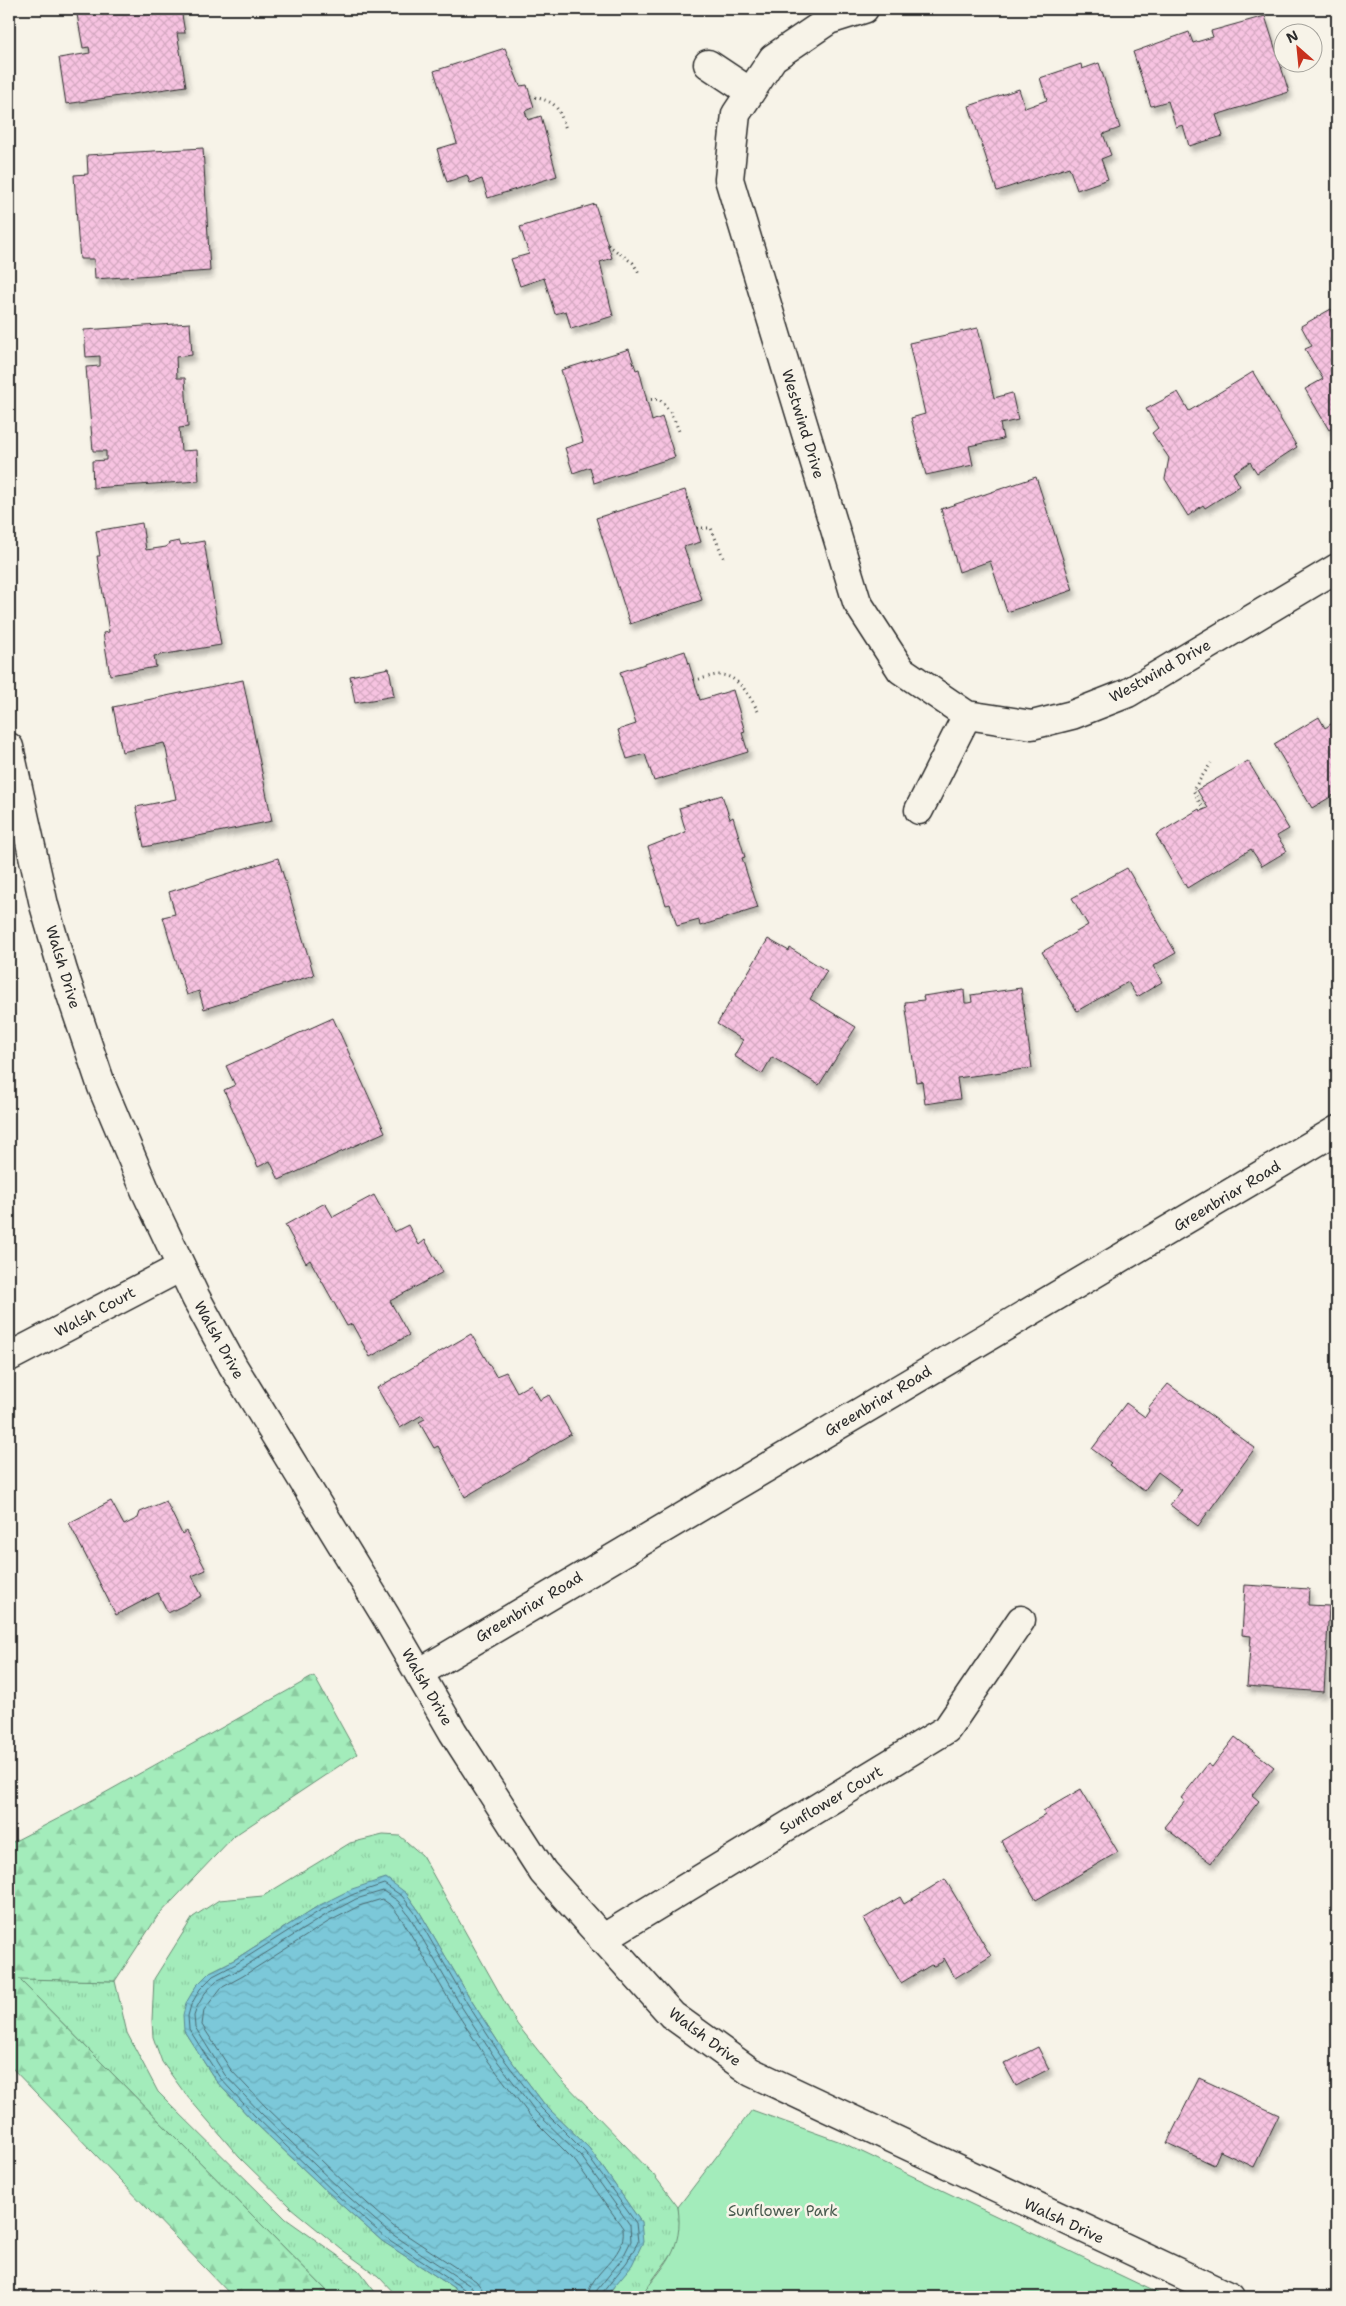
<svg xmlns="http://www.w3.org/2000/svg" width="1346" height="2306" font-family="'Shantell Sans',sans-serif">
  <defs>
    <pattern id="grass-tufts" width="24" height="20" patternUnits="userSpaceOnUse" patternTransform="scale(1.25)"><rect width="24" height="20" fill="#a3ecbb"/><path d="M3 7l-1-3M5 7V3M7 7l1-3M15 17l-1-3M17 17v-4M19 17l1-3" fill="none" stroke="#8ccba1"/></pattern>
    <pattern id="forest-firs" width="22" height="20" patternUnits="userSpaceOnUse" patternTransform="scale(1.25)"><rect width="22" height="20" fill="#a3ecbb"/><path d="M5 1l3.5 6h-7zM16 11l3.5 6h-7z" fill="#8ccba1"/></pattern>
    <pattern id="water-waves" width="16" height="10" patternUnits="userSpaceOnUse" patternTransform="scale(1.25)"><rect width="16" height="10" fill="#7bc8d9"/><path d="M0 5q4-4 8 0t8 0" fill="none" stroke="#6aacba"/></pattern>
    <pattern id="building-cross-hatch" width="8" height="8" patternUnits="userSpaceOnUse" patternTransform="scale(1.25)"><rect width="8" height="8" fill="#f7c3e1"/><path d="M0 0l8 8M0 8l8-8" fill="none" stroke="#d4a8c1"/></pattern>
    <filter id="shadow"><feDropShadow dx="3" dy="5.5" stdDeviation="2.5" flood-color="#0004"/></filter>
  </defs>
  <rect width="100%" height="100%" fill="#f7f3e8"/>
  <filter id="ink" filterUnits="userSpaceOnUse"><feTurbulence type="fractalNoise" baseFrequency=".02" numOctaves="2"/><feDisplacementMap in="SourceGraphic" scale="10" xChannelSelector="R" yChannelSelector="G"/><feConvolveMatrix kernelMatrix="1 2 1 2 8 2 1 2 1" color-interpolation-filters="sRGB"/></filter>
  <g filter="url(#ink)">
    <g fill="url(#grass-tufts)" stroke="#678c73">
      <path d="M383,1835L400,1836L422,1855L517,2024L560,2078L653,2174L678,2207L681,2225L676,2248L640,2297H605L612,2290L641,2222L589,2148L545,2105L504,2051L471,2000L419,1911L406,1893L318,1906L234,1960L210,1972L184,2031L216,2081L252,2120L336,2200L382,2241L468,2297H398L378,2276L341,2249L291,2208L239,2157L186,2095L162,2062L153,2037L152,2020L154,1979L193,1917L219,1900L263,1896L350,1843Z"/>
      <path d="M18,1978L115,1981L127,2033L158,2092L286,2219L358,2270L379,2297H333Z"/>
    </g>
    <path fill="url(#forest-firs)" stroke="#678c73" d="M314,1676L357,1754L234,1836L157,1917L115,1981L19,1979L333,2297H233L9,2065V1844L69,1813Z"/>
    <path fill="#a3ecbb" stroke="#678c73" d="M752,2110L841,2142L1166,2297H640C664,2265 684,2250 678,2207Z"/>
    <path fill="url(#water-waves)" stroke="#5b8993" d="M386,1878L406,1893L419,1911L471,2000L504,2051L545,2105L589,2148L641,2222L643,2242L632,2265L605,2297H468L382,2241L336,2200L252,2120L216,2081L184,2031L183,2015L186,2003L196,1986L210,1972L234,1960L318,1906L352,1889Z"/>
    <g fill="none" stroke-linecap="round" stroke-linejoin="round">
      <g stroke="#4b6a71" stroke-width="1">
        <path d="M470,2297L467,2291L385,2237L339,2197L255,2116L220,2078L189,2029L188,2016L191,2005L200,1989L213,1976L236,1964L321,1910L354,1894L384,1884L402,1896L415,1913L467,2003L500,2054L541,2108L585,2152L636,2223L638,2242L627,2262L603,2292L601,2297"/>
        <path d="M476,2297L472,2287L389,2232L343,2192L260,2112L225,2075L195,2027L194,2016L197,2007L205,1993L216,1981L239,1970L324,1916L356,1899L383,1891L398,1901L410,1917L461,2006L495,2058L536,2112L581,2156L630,2225L631,2241L622,2259L597,2290L595,2297"/>
        <path d="M483,2297L482,2289L476,2281L393,2226L349,2187L265,2106L231,2070L202,2025L204,2010L221,1988L243,1976L328,1922L359,1906L382,1899L392,1906L403,1921L455,2010L489,2062L531,2117L575,2161L623,2228C627,2259 589,2271 588,2297"/>
      </g>
    </g>
    <g fill="url(#building-cross-hatch)" stroke="#2b2b2b" filter="url(#shadow)">
      <path d="M76,9H181L185,33H177L186,86L66,104L59,58L90,53L89,47L83,48Z"/>
      <path d="M1265,16L1289,92L1216,115L1223,136L1189,146L1183,125L1176,127L1168,101L1151,106L1133,52L1189,32L1193,43L1213,37L1211,31Z"/>
      <path d="M505,48L520,86L527,85L534,107L525,111L528,120L541,116L557,176L488,198L482,179L470,183L467,175L447,182L437,149L457,143L434,71Z"/>
      <path d="M1099,63L1120,128L1103,134L1111,155L1101,159L1108,179L1077,190L1069,167L997,191L969,106L1019,89L1025,108L1047,100L1040,78L1081,64L1082,69Z"/>
      <path d="M203,148L210,271L95,279L94,259H80L78,237L74,175L88,174L87,155Z"/>
      <path d="M595,204L612,258L600,262L613,316L571,329L566,311L555,314L544,278L520,286L511,259L529,254L520,227Z"/>
      <path d="M1331,309L1337,320V425L1329,430L1305,389L1323,379L1305,349L1312,346L1301,326Z"/>
      <path d="M190,323L192,355L176,357L177,378H185L188,427L179,428L181,451L197,450L199,481L93,488L92,461L106,460V451H93L86,367L100,366V356L86,357L84,330Z"/>
      <path d="M978,328L994,398L1012,393L1018,420L1000,424L1003,439L969,446L973,465L926,475L911,418L925,414L909,343Z"/>
      <path d="M629,349L636,370L639,369L652,421L662,417L675,457L594,483L590,467L573,473L565,448L583,442L561,370Z"/>
      <path d="M1253,372L1297,447L1257,473L1250,462L1233,473L1240,486L1205,508L1203,505L1188,516L1165,479L1169,458L1152,433L1158,428L1146,409L1178,392L1189,411Z"/>
      <path d="M1036,477L1073,590L1007,612L990,561L959,572L941,509Z"/>
      <path d="M685,490L701,542L684,547L702,600L630,624L596,518Z"/>
      <path d="M142,523L146,550L166,547L169,543L179,541L181,545L204,541L221,645L154,656L156,667L110,675L103,633L109,632L97,556H100L96,531Z"/>
      <path d="M685,651L700,700L733,690L745,732L742,733L748,752L654,781L645,754L627,759L618,730L636,724L620,672Z"/>
      <path d="M389,668L394,696L355,703L350,676Z"/>
      <path d="M243,680L272,821L144,847L136,807L176,799L166,749L164,743L122,752L113,707Z"/>
      <path d="M1319,717L1325,728L1337,720V793L1312,808L1274,744Z"/>
      <path d="M1248,761L1289,829L1277,836L1287,851L1262,866L1251,849L1187,888L1156,835L1199,809L1200,811L1208,808L1197,790Z"/>
      <path d="M722,795L730,819L733,817L745,857L742,858L758,908L700,926L699,920L677,926L670,904L666,905L648,847L686,832L679,808Z"/>
      <path d="M278,858L314,975L204,1009L199,991L187,995L179,971L163,917L175,914L169,892Z"/>
      <path d="M1127,868L1176,953L1153,966L1162,982L1137,997L1128,982L1077,1011L1042,952L1088,925L1072,898Z"/>
      <path d="M768,939L789,951L790,948L827,971L810,999L856,1027L819,1085L772,1057L762,1074L734,1056L743,1040L717,1024Z"/>
      <path d="M1021,988L1032,1068L957,1078L960,1099L925,1104L922,1081L916,1082L905,1002L924,1000L923,996L964,990L965,1003H968L972,1002L971,995Z"/>
      <path d="M333,1018L385,1132L279,1180L270,1161L258,1167L224,1090L235,1085L226,1066Z"/>
      <path d="M374,1195L394,1232L408,1225L419,1245L425,1240L443,1272L390,1301L409,1335L370,1357L352,1324L347,1326L310,1260L306,1263L285,1225L325,1203L333,1217Z"/>
      <path d="M471,1334L496,1376L506,1372L517,1392L531,1384L540,1400L549,1395L571,1434L465,1497L438,1446L434,1448L419,1422L425,1419L422,1415L400,1428L377,1388Z"/>
      <path d="M1168,1384L1255,1448L1198,1526L1170,1505L1182,1490L1158,1472L1144,1491L1109,1465L1111,1463L1092,1449L1126,1403L1145,1417L1149,1411L1148,1408Z"/>
      <path d="M111,1501L124,1525L138,1518L140,1512L166,1501L182,1534L186,1531L206,1570L192,1576L202,1596L168,1613L158,1593L116,1615L69,1523Z"/>
      <path d="M1245,1585L1309,1589L1308,1605L1329,1606L1324,1692L1247,1686L1251,1636L1242,1635Z"/>
      <path d="M1235,1737L1274,1767L1252,1795L1259,1801L1211,1863L1164,1827L1185,1801L1181,1798L1208,1764L1212,1767Z"/>
      <path d="M1081,1789L1118,1852L1036,1900L1001,1841L1045,1815L1043,1811Z"/>
      <path d="M945,1879L991,1956L955,1978L944,1958L942,1962L934,1966L931,1965L901,1983L863,1919L900,1897L904,1904Z"/>
      <path d="M1038,2047L1049,2069L1016,2086L1004,2064Z"/>
      <path d="M1199,2078L1279,2115L1254,2167L1220,2151L1214,2165L1167,2143Z"/>
    </g>
    <g fill="none" stroke-linecap="round" stroke-linejoin="round">
      <defs>
        <g id="minor">
          <path d="M864,9L829,20L773,58L736,114L729,179L857,602L901,670L967,715L1032,725L1072,715L1128,693L1337,568"/>
          <path d="M708,64L750,92"/>
          <path d="M9,747L44,905L63,971L102,1087L146,1192L196,1298L233,1366L385,1615L453,1732L543,1872L672,2015L751,2072L1230,2297"/>
          <path d="M919,810L967,715"/>
          <path d="M9,1357L181,1267"/>
          <path d="M419,1673L1337,1130"/>
          <path d="M602,1939L947,1729L1021,1620"/>
        </g>
      </defs>
      <use href="#minor" stroke="#2b2b2b" stroke-width="31"/>
      <g stroke="#2b2b2b" stroke-width="3" stroke-dasharray="1 4" stroke-linecap="butt">
        <path d="M530,96C556,102 557,104 566,129"/>
        <path d="M608,245L633,263L639,273"/>
        <path d="M646,400L659,399C670,409 675,420 680,434"/>
        <path d="M697,528H711L724,559"/>
        <path d="M694,680C702,679 709,676 717,675C738,673 751,698 759,713"/>
        <path d="M1204,810L1193,790L1211,763"/>
      </g>
      <use href="#minor" stroke="#f7f3e8" stroke-width="28"/>
    </g>
  </g>
  <g text-anchor="middle" stroke-width="5" stroke-linejoin="round" paint-order="stroke">
    <g font-size="15" fill="#2b2b2b" stroke="#f7f3e8">
      <text transform="translate(803 424) rotate(73)" y="5">Westwind Drive</text>
      <text transform="translate(1160 671) rotate(-29)" y="5">Westwind Drive</text>
      <text transform="translate(63 967) rotate(73)" y="5">Walsh Drive</text>
      <text transform="translate(1227 1196) rotate(-31)" y="5">Greenbriar Road</text>
      <text transform="translate(95 1312) rotate(-28)" y="5">Walsh Court</text>
      <text transform="translate(219 1340) rotate(61)" y="5">Walsh Drive</text>
      <text transform="translate(878 1401) rotate(-31)" y="5">Greenbriar Road</text>
      <text transform="translate(529 1607) rotate(-31)" y="5">Greenbriar Road</text>
      <text transform="translate(427 1687) rotate(60)" y="5">Walsh Drive</text>
      <text transform="translate(831 1800) rotate(-31)" y="5">Sunflower Court</text>
      <text transform="translate(705 2037) rotate(37)" y="5">Walsh Drive</text>
      <text transform="translate(1064 2221) rotate(25)" y="5">Walsh Drive</text>
    </g>
    <g font-size="15" fill="#495b4f" stroke="#f7f3e8">
      <text x="783" y="2216">Sunflower Park</text>
    </g>
  </g>
  <rect width="1346" height="2306" fill="none" stroke="#f7f3e8" stroke-width="30"/>
  <rect x="15" y="15" width="1316" height="2276" fill="none" stroke="#2b2b2b" stroke-width="2" filter="url(#ink)"/>
  <g transform="translate(1298 48) rotate(333)"><circle r="24" fill="#f7f3e8" stroke="#a5a39c"/>
  <path d="M0-4L9 19L0 12L-9 19Z" fill="#c8321e"/>
  <text y="-8" font-size="14" font-weight="bold" text-anchor="middle" fill="#2b2b2b">N</text>
  </g>
</svg>
